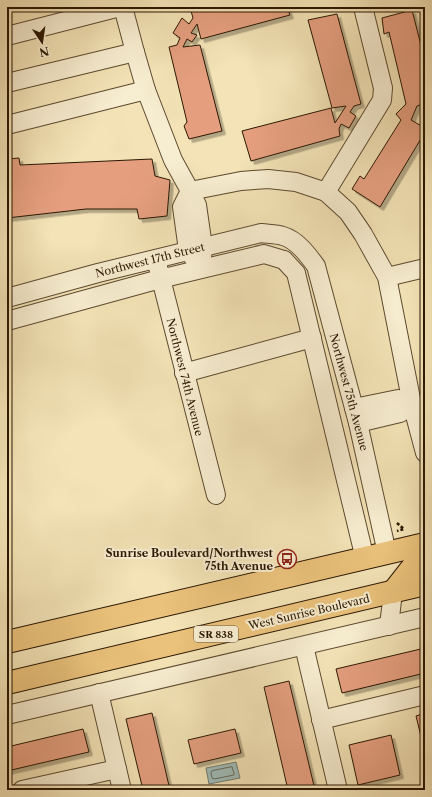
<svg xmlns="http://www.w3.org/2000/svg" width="432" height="797" font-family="'Libre Caslon Text',serif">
  <defs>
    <filter id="shadow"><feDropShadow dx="3.5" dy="3.5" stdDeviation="0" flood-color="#0004"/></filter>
  </defs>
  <rect width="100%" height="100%" fill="#f3e3b6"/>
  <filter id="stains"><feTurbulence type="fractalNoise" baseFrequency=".005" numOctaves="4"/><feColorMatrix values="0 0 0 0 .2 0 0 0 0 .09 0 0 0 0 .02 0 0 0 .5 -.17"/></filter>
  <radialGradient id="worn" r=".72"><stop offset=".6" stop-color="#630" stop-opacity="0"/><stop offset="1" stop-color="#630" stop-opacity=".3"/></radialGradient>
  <path fill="#9fbcb8" stroke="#717a70" d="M236,762L240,778L209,784L206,768Z"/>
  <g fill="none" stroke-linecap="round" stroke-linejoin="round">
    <path stroke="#656a5e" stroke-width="1" d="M232,767L234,773V775L214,779L212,778L211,773L212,771Z"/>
  </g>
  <g fill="#e59f7f" stroke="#2b1703" filter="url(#shadow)">
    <path d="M210,7H287L290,15L201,39L197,24L191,33L197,35L192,42L187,39L183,47L200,45L222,131L189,139L184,126L187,122L169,47L177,45L180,38L173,33L182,18L189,24L193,18L191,11Z"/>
    <path d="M412,10L425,61V103L417,106L411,120L425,128V132L380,207L352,189L360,176L364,179L401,120L396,114L406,104L389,32L384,34L382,18Z"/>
    <path d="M337,14L361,104L354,106L350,112L356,116L349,128L341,124L339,129L340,136L251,161L242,131L331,108L335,123L346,106L332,108L308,20Z"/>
    <path d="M19,158L20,165L152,159L155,176L170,180L167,216L139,219L137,209H86L7,218V159Z"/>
    <path d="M425,648V673L342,693L336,669Z"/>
    <path d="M289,681L315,790H288L264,687Z"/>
    <path d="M152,713L170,790H143L126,719Z"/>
    <path d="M425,713V753L416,716Z"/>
    <path d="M83,729L89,752L7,771V747Z"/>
    <path d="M235,729L241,753L194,764L188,740Z"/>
    <path d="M391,735L400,775L358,785L349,745Z"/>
  </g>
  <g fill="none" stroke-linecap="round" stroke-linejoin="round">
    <defs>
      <g id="minor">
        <path d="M7,36L120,7"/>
        <path d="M135,52L146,90"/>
        <path d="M7,83L135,52L123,7"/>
        <path d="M7,125L146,90L173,160L190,191L241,181L268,179L296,182L326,192L348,212L363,234L387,277L412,404L425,453"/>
        <path d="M190,191L182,207L188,250L195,260"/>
        <path d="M190,191L197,205L203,247L202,258"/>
        <path d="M326,192L382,100L383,88L363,7"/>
        <path d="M284,260L296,273L365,559"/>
        <path d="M158,267L216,495"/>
        <path d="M387,277L425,268"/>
        <path d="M7,298L98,273L261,233C268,234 276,234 283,236C297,240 308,255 316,266L358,423L387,553"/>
        <path d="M7,321L160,279L264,254L284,260"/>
        <path d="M184,373L312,338"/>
        <path d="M354,408L398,399L412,404"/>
        <path d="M358,423L400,413L412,404"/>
        <path d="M389,626L393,592"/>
        <path d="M304,646L338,790"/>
        <path d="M99,693L122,790"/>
        <path d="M7,715L425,617"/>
        <path d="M321,720L425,695"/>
        <path d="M22,790L117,769"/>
      </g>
      <g id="highway">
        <path d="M393,592L425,551"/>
        <path d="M7,642L425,544"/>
        <path d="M7,683L425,584"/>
      </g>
    </defs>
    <use href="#minor" stroke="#5d4a30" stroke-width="20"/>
    <use href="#highway" stroke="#2b1703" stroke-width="24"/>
    <path stroke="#2b1703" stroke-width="2.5" stroke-dasharray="3 2" stroke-linecap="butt" d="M397,523L404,529L397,531"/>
    <use href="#minor" stroke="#f7edd0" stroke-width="18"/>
    <use href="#highway" stroke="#eac27b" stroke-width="22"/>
  </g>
  <defs>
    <symbol id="bus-ring" viewBox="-11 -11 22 22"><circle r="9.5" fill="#f7edd0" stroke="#8f2418" stroke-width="1.5"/><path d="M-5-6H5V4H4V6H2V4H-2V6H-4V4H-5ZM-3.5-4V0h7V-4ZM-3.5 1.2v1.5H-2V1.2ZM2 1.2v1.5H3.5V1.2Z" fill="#8f2418"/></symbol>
  </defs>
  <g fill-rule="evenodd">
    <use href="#bus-ring" x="276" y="548" width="22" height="22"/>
  </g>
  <g text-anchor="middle" stroke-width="4" stroke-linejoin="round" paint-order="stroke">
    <rect fill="#f7edd0" stroke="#685740" stroke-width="1" x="194" y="626" width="44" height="16" rx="3"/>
    <g font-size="10" font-weight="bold" fill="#2b1703">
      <text x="216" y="638">SR 838</text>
    </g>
    <g font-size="11" fill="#2b1703" stroke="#f7edd0">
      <text transform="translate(150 260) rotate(-14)" y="4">Northwest 17th Street</text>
      <text transform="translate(185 377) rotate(76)" y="4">Northwest 74th Avenue</text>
      <text transform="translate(349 392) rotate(75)" y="4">Northwest 75th Avenue</text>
      <text transform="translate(309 612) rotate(-13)" y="4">West Sunrise Boulevard</text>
    </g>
    <g font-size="11" font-weight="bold" fill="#2b1703" stroke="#f7edd0" text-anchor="end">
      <text x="273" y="557">Sunrise Boulevard/Northwest<tspan x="273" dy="13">75th Avenue</tspan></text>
    </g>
  </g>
  <rect width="432" height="797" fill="none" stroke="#f3e3b6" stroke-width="24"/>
  <rect x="8" y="8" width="416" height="781" fill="none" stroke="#2b1703" stroke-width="2"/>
  <rect x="12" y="12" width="408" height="773" fill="none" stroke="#2b1703"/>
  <g transform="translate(42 42) rotate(167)" stroke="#f7edd0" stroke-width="3" paint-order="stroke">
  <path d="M0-3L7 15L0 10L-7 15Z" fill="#2b1703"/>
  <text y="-6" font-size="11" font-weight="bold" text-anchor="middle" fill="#2b1703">N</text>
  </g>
  <rect width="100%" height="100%" filter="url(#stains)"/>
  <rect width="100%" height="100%" fill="url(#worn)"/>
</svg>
